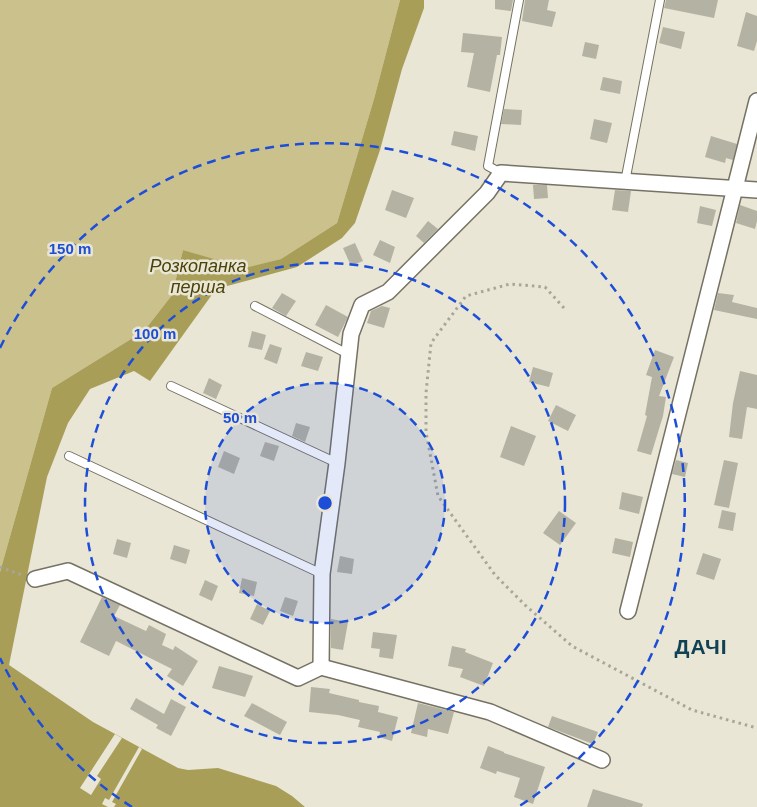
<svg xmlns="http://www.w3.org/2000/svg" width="757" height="807" font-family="Arial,sans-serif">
  <rect width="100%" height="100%" fill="#e9e6d6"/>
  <path fill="#cac18d" d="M0,0H400L374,99L337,223L281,259L245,269L183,250L172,295L144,331L52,388L0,572Z"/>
  <path fill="#a99e58" d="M400,0H424V8L402,69L380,150L355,223L342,238L297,267L216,289L150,381L134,371L90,389L68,423L47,477L9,665L93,722L178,768L188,770L218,768L276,786L292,796L305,807H0V572L52,388L144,331L172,295L183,250L245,268L281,259L337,223L374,99Z"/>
  <g fill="#e9e6d6">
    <path d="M115,734L122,738L97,776L101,779L91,795L80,788Z"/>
    <path d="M139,747L142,749L112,802L116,804L114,807H108L102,804L105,798L109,800Z"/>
  </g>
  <g fill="#b4b2a2">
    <path d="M495,0H513L511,11L495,9Z"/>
    <path d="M525,0H549L547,10L556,12L552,27L522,21Z"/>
    <path d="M666,0H718L714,18L664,8Z"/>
    <path d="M746,12L757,16V41L754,51L737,46Z"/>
    <path d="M663,27L685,32L681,49L659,43Z"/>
    <path d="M463,33L502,37L500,55H497L490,92L467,87L474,53L461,52Z"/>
    <path d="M585,42L599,45L596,59L582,56Z"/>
    <path d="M603,77L622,81L620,94L600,90Z"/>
    <path d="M504,109L522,110L521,125L501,124Z"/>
    <path d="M594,119L612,123L607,143L590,139Z"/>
    <path d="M454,131L478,136L475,151L451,145Z"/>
    <path d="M711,136L737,144L733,160L726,158L725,163L705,157Z"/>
    <path d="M533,185H547L548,198L534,199Z"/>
    <path d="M392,190L414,198L406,218L385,210Z"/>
    <path d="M615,190L631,191L628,212L612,210Z"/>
    <path d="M740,205L757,211V221L755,229L736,223Z"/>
    <path d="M700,206L716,210L712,226L697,223Z"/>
    <path d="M428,221L438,229L424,243L416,236Z"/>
    <path d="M380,240L395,247L390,263L373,255Z"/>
    <path d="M355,243L363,261L351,266L343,248Z"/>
    <path d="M282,293L296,301L286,316L272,308Z"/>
    <path d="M718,293L734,295L732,302L757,308V319L714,310Z"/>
    <path d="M326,305L348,317L338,337L315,325Z"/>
    <path d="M382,306L390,308L384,328L367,323L371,311Z"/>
    <path d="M252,331L266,335L262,350L248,347Z"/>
    <path d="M270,344L282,348L277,364L264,359Z"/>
    <path d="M655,350L674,357L659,396L666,397L663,416L651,455L637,451L647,416L645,415L652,377L646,375Z"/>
    <path d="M306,352L323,357L318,371L301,366Z"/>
    <path d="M533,367L553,373L549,387L529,382Z"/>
    <path d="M740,371L757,375V409L747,407L742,439L729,437L733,403Z"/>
    <path d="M209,378L222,385L216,399L203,393Z"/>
    <path d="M556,405L576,415L568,431L548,421Z"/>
    <path d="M296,423L310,427L305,442L292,436Z"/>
    <path d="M511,426L536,436L524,466L500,457Z"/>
    <path d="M265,442L279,446L274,461L260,456Z"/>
    <path d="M224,451L240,458L234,474L218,467Z"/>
    <path d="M676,460L688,463L685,477L672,474Z"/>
    <path d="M724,460L738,463L729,508L714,505Z"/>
    <path d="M622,492L643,497L639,514L619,509Z"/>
    <path d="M722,510L736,513L733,531L718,528Z"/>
    <path d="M559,511L576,523L560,545L543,533Z"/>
    <path d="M615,538L633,542L630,557L612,553Z"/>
    <path d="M117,539L131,543L127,558L113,554Z"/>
    <path d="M174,545L190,550L186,564L170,559Z"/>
    <path d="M703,553L721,559L714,580L696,574Z"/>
    <path d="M340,556L354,559L352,574L337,572Z"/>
    <path d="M242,578L257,582L254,596L239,593Z"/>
    <path d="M205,580L218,586L212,601L199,595Z"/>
    <path d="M102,597L120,605L114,616L146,631L149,625L166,634L162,645L173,650L175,646L198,661L183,686L167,676L172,669L116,641L109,656L80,642Z"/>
    <path d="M285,597L298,601L293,616L280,611Z"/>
    <path d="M257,604L270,611L263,625L250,619Z"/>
    <path d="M331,619L348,622L343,650L331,648Z"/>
    <path d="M373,632L397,635L393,659L379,657L380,649L371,648Z"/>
    <path d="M452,646L466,649L465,652L493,663L484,686L460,677L463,669L448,666Z"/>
    <path d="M219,666L253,676L245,697L212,688Z"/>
    <path d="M311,687L330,689L329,693L359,700V702L379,706L378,712L398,717L392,741L379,737L380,732L358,727L360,720L338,715L309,712Z"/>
    <path d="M136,698L164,714L171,699L186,707L171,736L156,728L158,725L130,709Z"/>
    <path d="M252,703L287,722L280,735L244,716Z"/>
    <path d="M418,703L454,712L448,734L428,729L427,737L411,733Z"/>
    <path d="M552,716L598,732L593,744L548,727Z"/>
    <path d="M488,746L504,752V753L545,767L533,804L514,797L520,778L497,771L496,774L480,768Z"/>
    <path d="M593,789L643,804L642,807H587Z"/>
  </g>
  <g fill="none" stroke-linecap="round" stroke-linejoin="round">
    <defs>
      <g id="lane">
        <path d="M501,173L488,166L519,0"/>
        <path d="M625,182L660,0"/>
        <path d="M255,306L348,354"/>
        <path d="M171,386L337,463"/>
        <path d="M69,456L322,574"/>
      </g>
      <g id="street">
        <path d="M35,579L68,571L298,678L321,667L490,712L602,760"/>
        <path d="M628,611L757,101"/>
        <path d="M321,667L322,574L337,463L351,334L362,305L388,292L487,193L501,173L757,190"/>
      </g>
    </defs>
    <use href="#lane" stroke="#757264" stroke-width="10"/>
    <use href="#street" stroke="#757264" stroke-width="18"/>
    <g stroke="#a8a699" stroke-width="3" stroke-dasharray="2.5 4" stroke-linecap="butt">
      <path d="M564,308L545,287L510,284L466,296L431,343L426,393V432L438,496L495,575L525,605L572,646L692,710L757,728"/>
      <path d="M0,567L22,575"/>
    </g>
    <use href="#lane" stroke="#fff" stroke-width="8"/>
    <use href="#street" stroke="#fff" stroke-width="15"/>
  </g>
  <circle cx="325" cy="503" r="120" fill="#1d4ed8" fill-opacity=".12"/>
  <g fill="none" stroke="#1d4ed8" stroke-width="2.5" stroke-dasharray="9 6">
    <circle cx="325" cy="503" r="120"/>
    <circle cx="325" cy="503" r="240"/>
    <path d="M132 807A360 360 0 0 1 0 658M0 348A360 360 0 1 1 518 807"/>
  </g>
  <g text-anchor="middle" stroke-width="5" stroke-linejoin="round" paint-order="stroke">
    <g font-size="18" font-style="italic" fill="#4b4208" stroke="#e9e6d6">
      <text x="198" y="272">Розкопанка<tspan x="198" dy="21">перша</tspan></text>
    </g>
    <g font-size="21" font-weight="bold" letter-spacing="1" fill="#104254" stroke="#e9e6d6">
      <text x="701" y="654">ДАЧІ</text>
    </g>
  </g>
  <circle cx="325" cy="503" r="8" fill="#1d4ed8" stroke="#e9e6d6" stroke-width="2.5"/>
  <g font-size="15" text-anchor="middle" font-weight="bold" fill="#1d4ed8" stroke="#e9e6d6" stroke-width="5" stroke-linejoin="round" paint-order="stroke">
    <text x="70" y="254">150 m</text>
    <text x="155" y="339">100 m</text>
    <text x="240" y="423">50 m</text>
  </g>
</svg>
